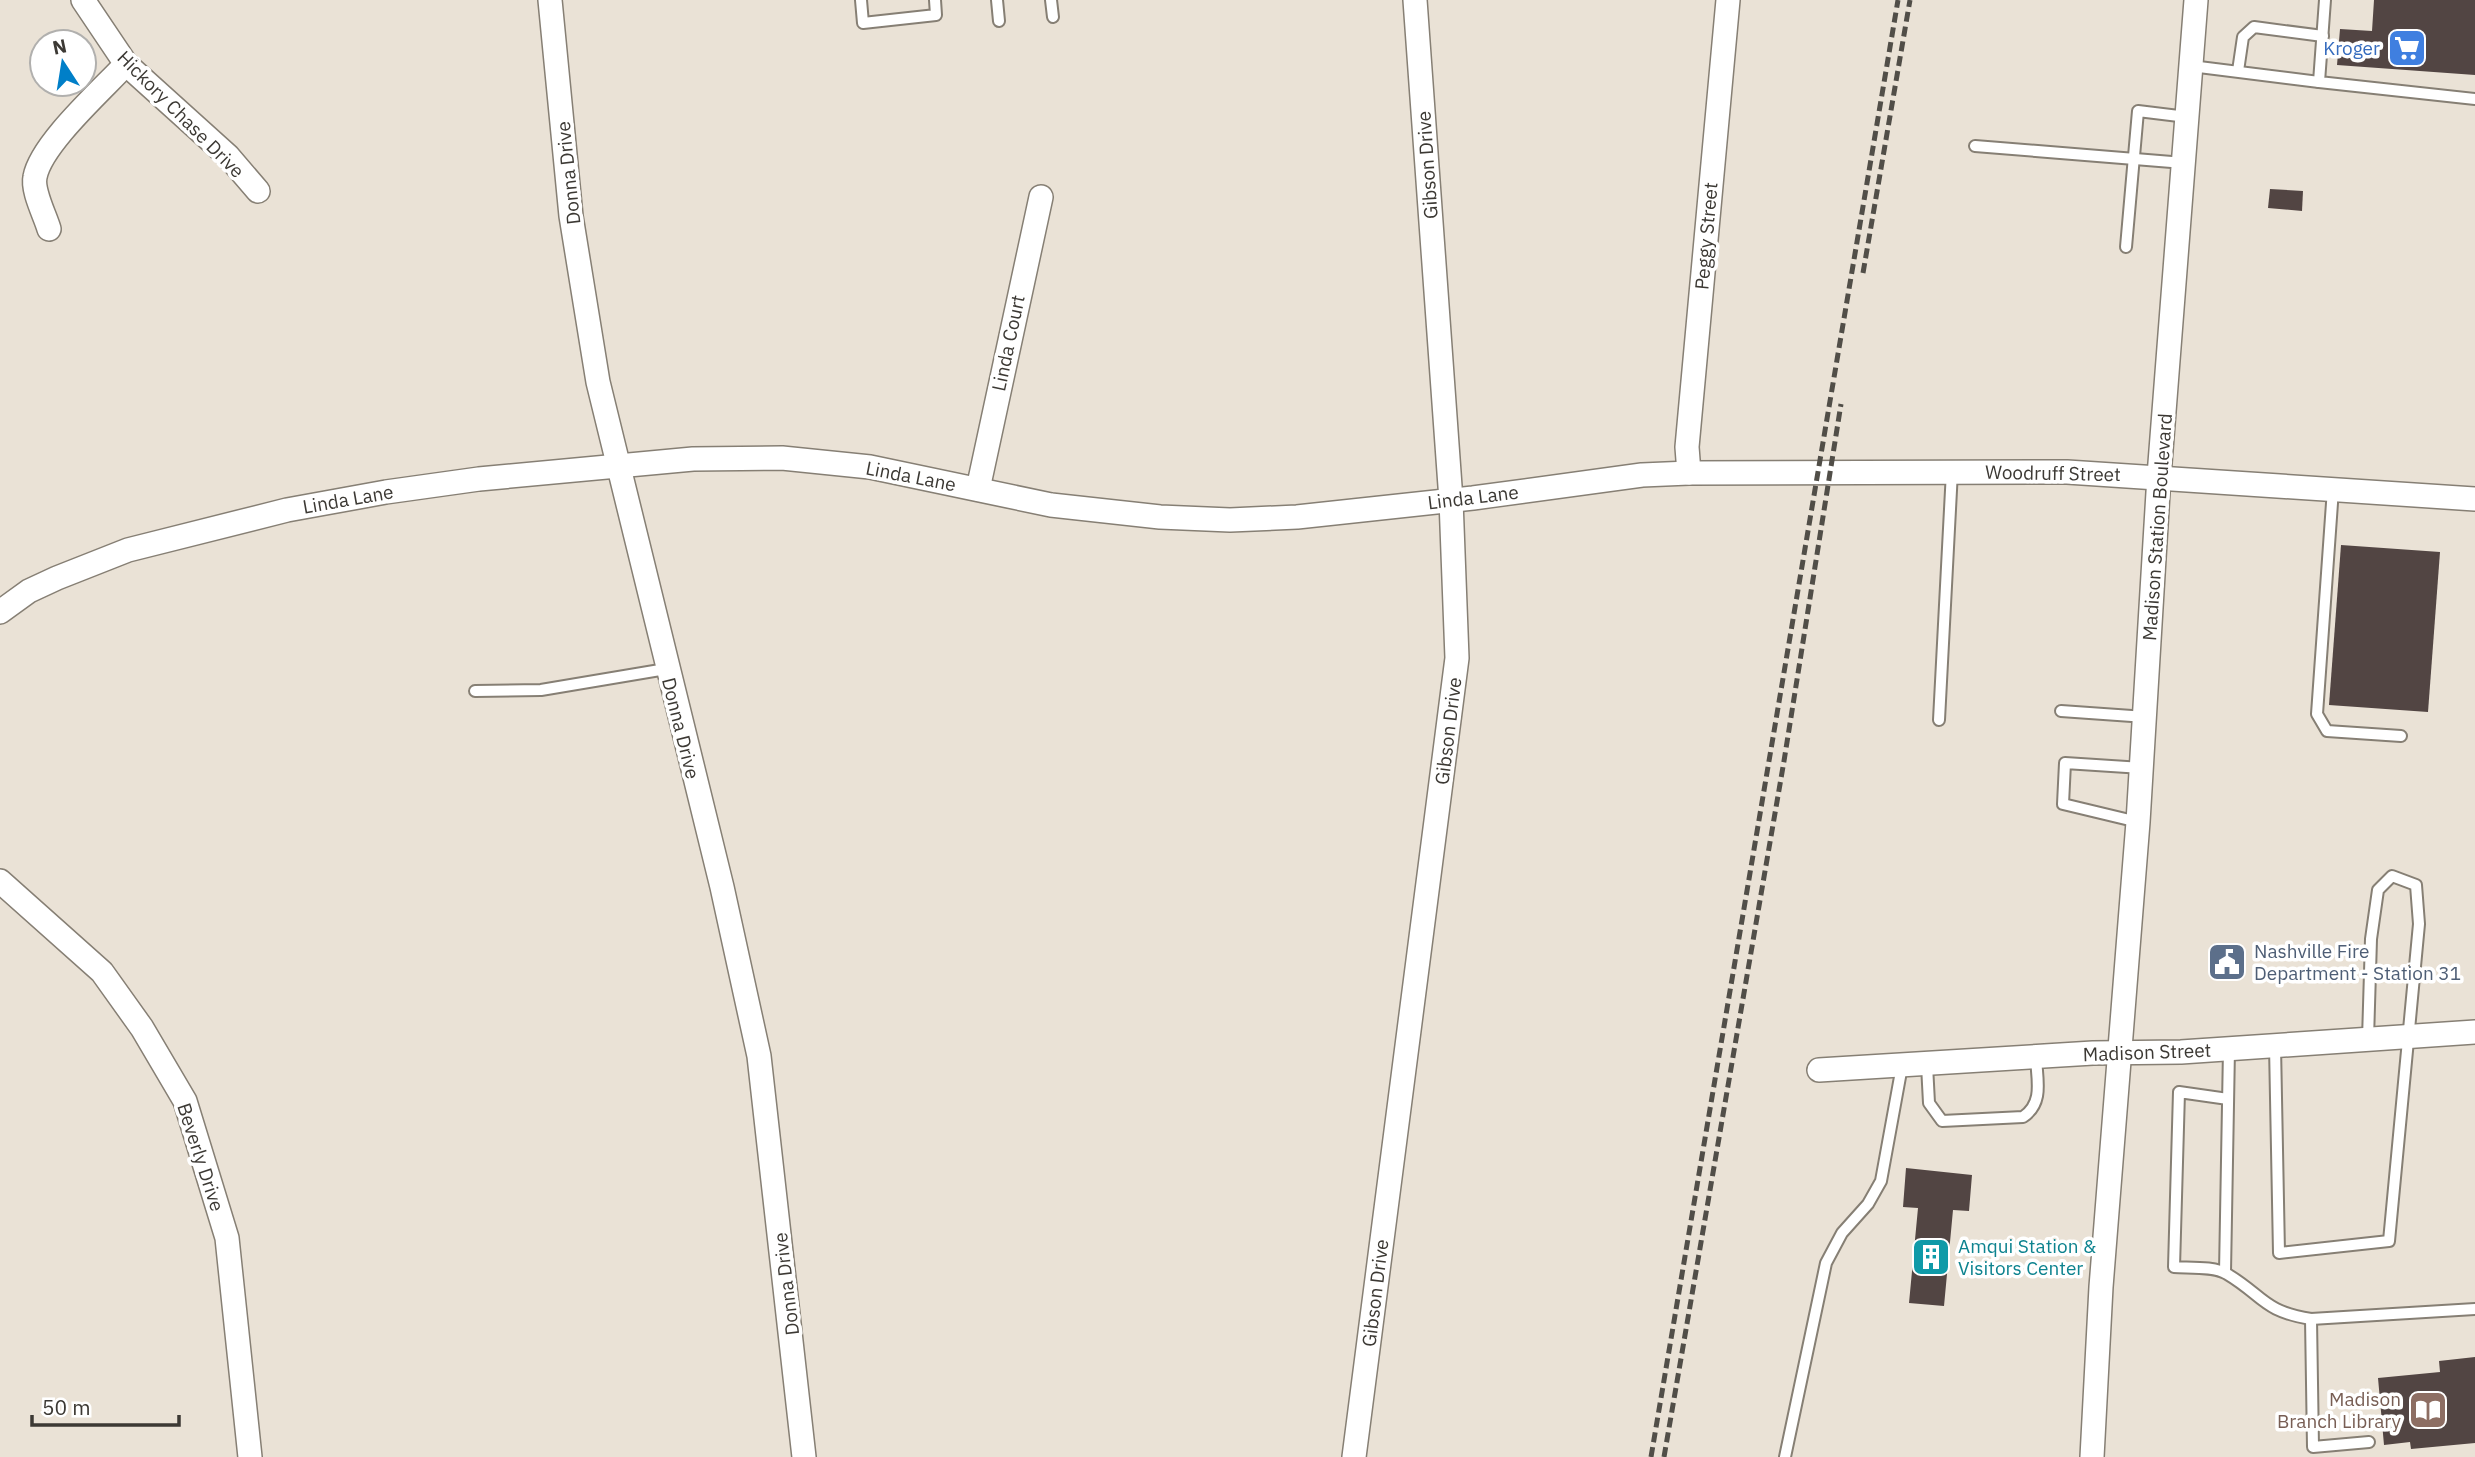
<svg xmlns="http://www.w3.org/2000/svg" width="2475" height="1457" font-family="'IBM Plex Sans',sans-serif">
  <rect width="100%" height="100%" fill="#eae2d6"/>
  <g fill="#524543">
    <path d="M2374,0H2475V75L2337,65L2340,29L2372,31Z"/>
    <path d="M2270,189L2303,191L2302,211L2268,208Z"/>
    <path d="M2341,545L2440,552L2428,712L2329,705Z"/>
    <path d="M1906,1168L1972,1175L1969,1211L1953,1210L1944,1306L1909,1303L1918,1208L1903,1207Z"/>
    <path d="M2475,1357V1443L2411,1449L2410,1442L2384,1445L2378,1378L2440,1372L2439,1361Z"/>
  </g>
  <g fill="none" stroke-linecap="round" stroke-linejoin="round">
    <defs>
      <g id="service">
        <path d="M861,0L863,23L936,15L935,0"/>
        <path d="M997,0L999,21"/>
        <path d="M1051,0L1053,17"/>
        <path d="M2325,0L2319,82L2475,99"/>
        <path d="M2191,66L2319,82"/>
        <path d="M2238,71L2243,37L2254,27L2323,36"/>
        <path d="M1975,146L2184,163"/>
        <path d="M2126,247L2138,111L2187,117"/>
        <path d="M2333,489L2317,714L2327,731L2401,736"/>
        <path d="M475,691L541,690L666,669"/>
        <path d="M2061,711L2146,717"/>
        <path d="M1939,720L1952,471"/>
        <path d="M2138,822L2063,804L2065,763L2142,768"/>
        <path d="M2275,1046L2279,1253L2389,1241L2419,924L2416,885L2392,876L2378,890L2371,939L2368,1039"/>
        <path d="M1927,1065L1929,1103L1942,1121L2023,1117C2044,1103 2037,1080 2036,1058"/>
        <path d="M2228,1099L2179,1092L2174,1267C2189,1268 2215,1266 2227,1274C2264,1296 2262,1311 2311,1319L2475,1309"/>
        <path d="M2225,1272L2229,1049"/>
        <path d="M2311,1319L2313,1447L2369,1442"/>
        <path d="M1785,1457L1826,1263L1842,1233L1868,1204L1881,1181L1902,1066"/>
      </g>
      <g id="minor">
        <path d="M83,0L126,64L228,156L258,191"/>
        <path d="M550,0L571,216L598,382L722,887L759,1056L804,1457"/>
        <path d="M49,229C45,215 32,191 35,177C41,144 102,90 126,64"/>
        <path d="M1689,473L1687,447L1728,0"/>
        <path d="M978,489L1041,197"/>
        <path d="M0,612L29,591L57,578L128,550L287,510L386,492L479,479L693,459L782,458L870,467L1051,505L1160,517L1230,520L1297,517L1473,498L1642,475L1689,473L2067,472L2475,499"/>
        <path d="M0,881L102,972L142,1028L185,1101L227,1238L250,1457"/>
        <path d="M1819,1070L2093,1053L2181,1052L2475,1032"/>
        <path d="M1354,1457L1457,658L1451,500L1415,0"/>
        <path d="M2092,1457L2101,1287L2138,822L2159,476L2196,0"/>
      </g>
    </defs>
    <use href="#service" stroke="#867f74" stroke-width="14"/>
    <use href="#minor" stroke="#867f74" stroke-width="26"/>
    <use href="#service" stroke="#fff" stroke-width="10"/>
    <use href="#minor" stroke="#fff" stroke-width="23"/>
    <g stroke="#514e48" stroke-width="5" stroke-dasharray="10 5" stroke-linecap="butt">
      <path d="M1863,273L1910,0"/>
      <path d="M1651,1457L1898,0"/>
      <path d="M1664,1457L1784,761L1841,404"/>
    </g>
  </g>
  <defs>
    <symbol id="supermarket-square" viewBox="-11 -11 22 22"><rect x="-9" y="-9" width="18" height="18" rx="4" fill="#3f7fe0" stroke="#fff"/><path d="M-6-5.5h2.5l.6 2H6L4.5 2H-2.5L-4.4-4H-6ZM-1.5 3.2a1.3 1.3 0 1 0 .1 0ZM3 3.2a1.3 1.3 0 1 0 .1 0Z" fill="#fff"/></symbol>
    <symbol id="civic-square" viewBox="-11 -11 22 22"><rect x="-9" y="-9" width="18" height="18" rx="4" fill="#5c6f8a" stroke="#fff"/><path d="M-.6-6.5H3V-4.5H.6V-3L4-1V1h2V6H-6V1h2V-1L-.6-3ZM-1.2 2.5V6h2.4V2.5Z" fill="#fff"/></symbol>
    <symbol id="building-square" viewBox="-11 -11 22 22"><rect x="-9" y="-9" width="18" height="18" rx="4" fill="#0f9aa8" stroke="#fff"/><path d="M-4-6H4V6H1V3H-1V6H-4ZM-2.5-4.3h1.7v1.8h-1.7ZM.8-4.3h1.7v1.8H.8ZM-2.5-1h1.7V.8h-1.7ZM.8-1h1.7V.8H.8Z" fill="#fff"/></symbol>
    <symbol id="library-square" viewBox="-11 -11 22 22"><rect x="-9" y="-9" width="18" height="18" rx="4" fill="#8d6e63" stroke="#fff"/><path d="M-6-4Q-3-5.5-.7-3.5V5Q-3 3-6 4ZM6-4Q3-5.5 .7-3.5V5Q3 3 6 4Z" fill="#fff"/></symbol>
  </defs>
  <g fill-rule="evenodd">
    <use href="#supermarket-square" x="2385" y="26" width="44" height="44"/>
    <use href="#civic-square" x="2205" y="940" width="44" height="44"/>
    <use href="#building-square" x="1909" y="1235" width="44" height="44"/>
    <use href="#library-square" x="2406" y="1388" width="44" height="44"/>
  </g>
  <g text-anchor="middle" stroke-width="7" stroke-linejoin="round" paint-order="stroke">
    <g font-size="19" fill="#366cbe" stroke="#fff" text-anchor="end">
      <text x="2380" y="55">Kroger</text>
    </g>
    <g font-size="19" fill="#3c3934" stroke="#fff">
      <text transform="translate(181 114) rotate(45)" y="7">Hickory Chase Drive</text>
      <text transform="translate(1427 165) rotate(-94)" y="7">Gibson Drive</text>
      <text transform="translate(568 173) rotate(-96)" y="7">Donna Drive</text>
      <text transform="translate(1706 236) rotate(-85)" y="7">Peggy Street</text>
      <text transform="translate(1008 343) rotate(-78)" y="7">Linda Court</text>
      <text transform="translate(2053 473) rotate(1)" y="7">Woodruff Street</text>
      <text transform="translate(911 476) rotate(11)" y="7">Linda Lane</text>
      <text transform="translate(1473 497) rotate(-7)" y="7">Linda Lane</text>
      <text transform="translate(348 499) rotate(-10)" y="7">Linda Lane</text>
      <text transform="translate(2157 527) rotate(-86)" y="7">Madison Station Boulevard</text>
      <text transform="translate(681 728) rotate(76)" y="7">Donna Drive</text>
      <text transform="translate(1448 731) rotate(-83)" y="7">Gibson Drive</text>
      <text transform="translate(2147 1052) rotate(-2)" y="7">Madison Street</text>
      <text transform="translate(201 1157) rotate(72)" y="7">Beverly Drive</text>
      <text transform="translate(786 1284) rotate(-97)" y="7">Donna Drive</text>
      <text transform="translate(1375 1293) rotate(-83)" y="7">Gibson Drive</text>
    </g>
    <g font-size="19" fill="#4e5e75" stroke="#fff" text-anchor="start">
      <text x="2254" y="958">Nashville Fire<tspan x="2254" dy="22">Department - Station 31</tspan></text>
    </g>
    <g font-size="19" fill="#0d838f" stroke="#fff" text-anchor="start">
      <text x="1958" y="1253">Amqui Station &amp;<tspan x="1958" dy="22">Visitors Center</tspan></text>
    </g>
    <g font-size="19" fill="#785e54" stroke="#fff" text-anchor="end">
      <text x="2401" y="1406">Madison<tspan x="2401" dy="22">Branch Library</tspan></text>
    </g>
  </g>
  <g transform="translate(63 63) rotate(348)"><circle r="33" fill="#ffffff" stroke="#b1b0ae" stroke-width="2"/>
  <path d="M0-5L12 26L0 18L-12 26Z" fill="#007fc8"/>
  <text y="-10" font-size="19" font-weight="bold" text-anchor="middle" fill="#3c3934">N</text>
  </g>
  <path d="M32 1415v10h147v-10" fill="none" stroke="#3c3934" stroke-width="3.5"/>
  <text x="42" y="1415" font-size="21" fill="#3c3934" stroke="#ffffff" stroke-width="5" paint-order="stroke">50 m</text>
</svg>
